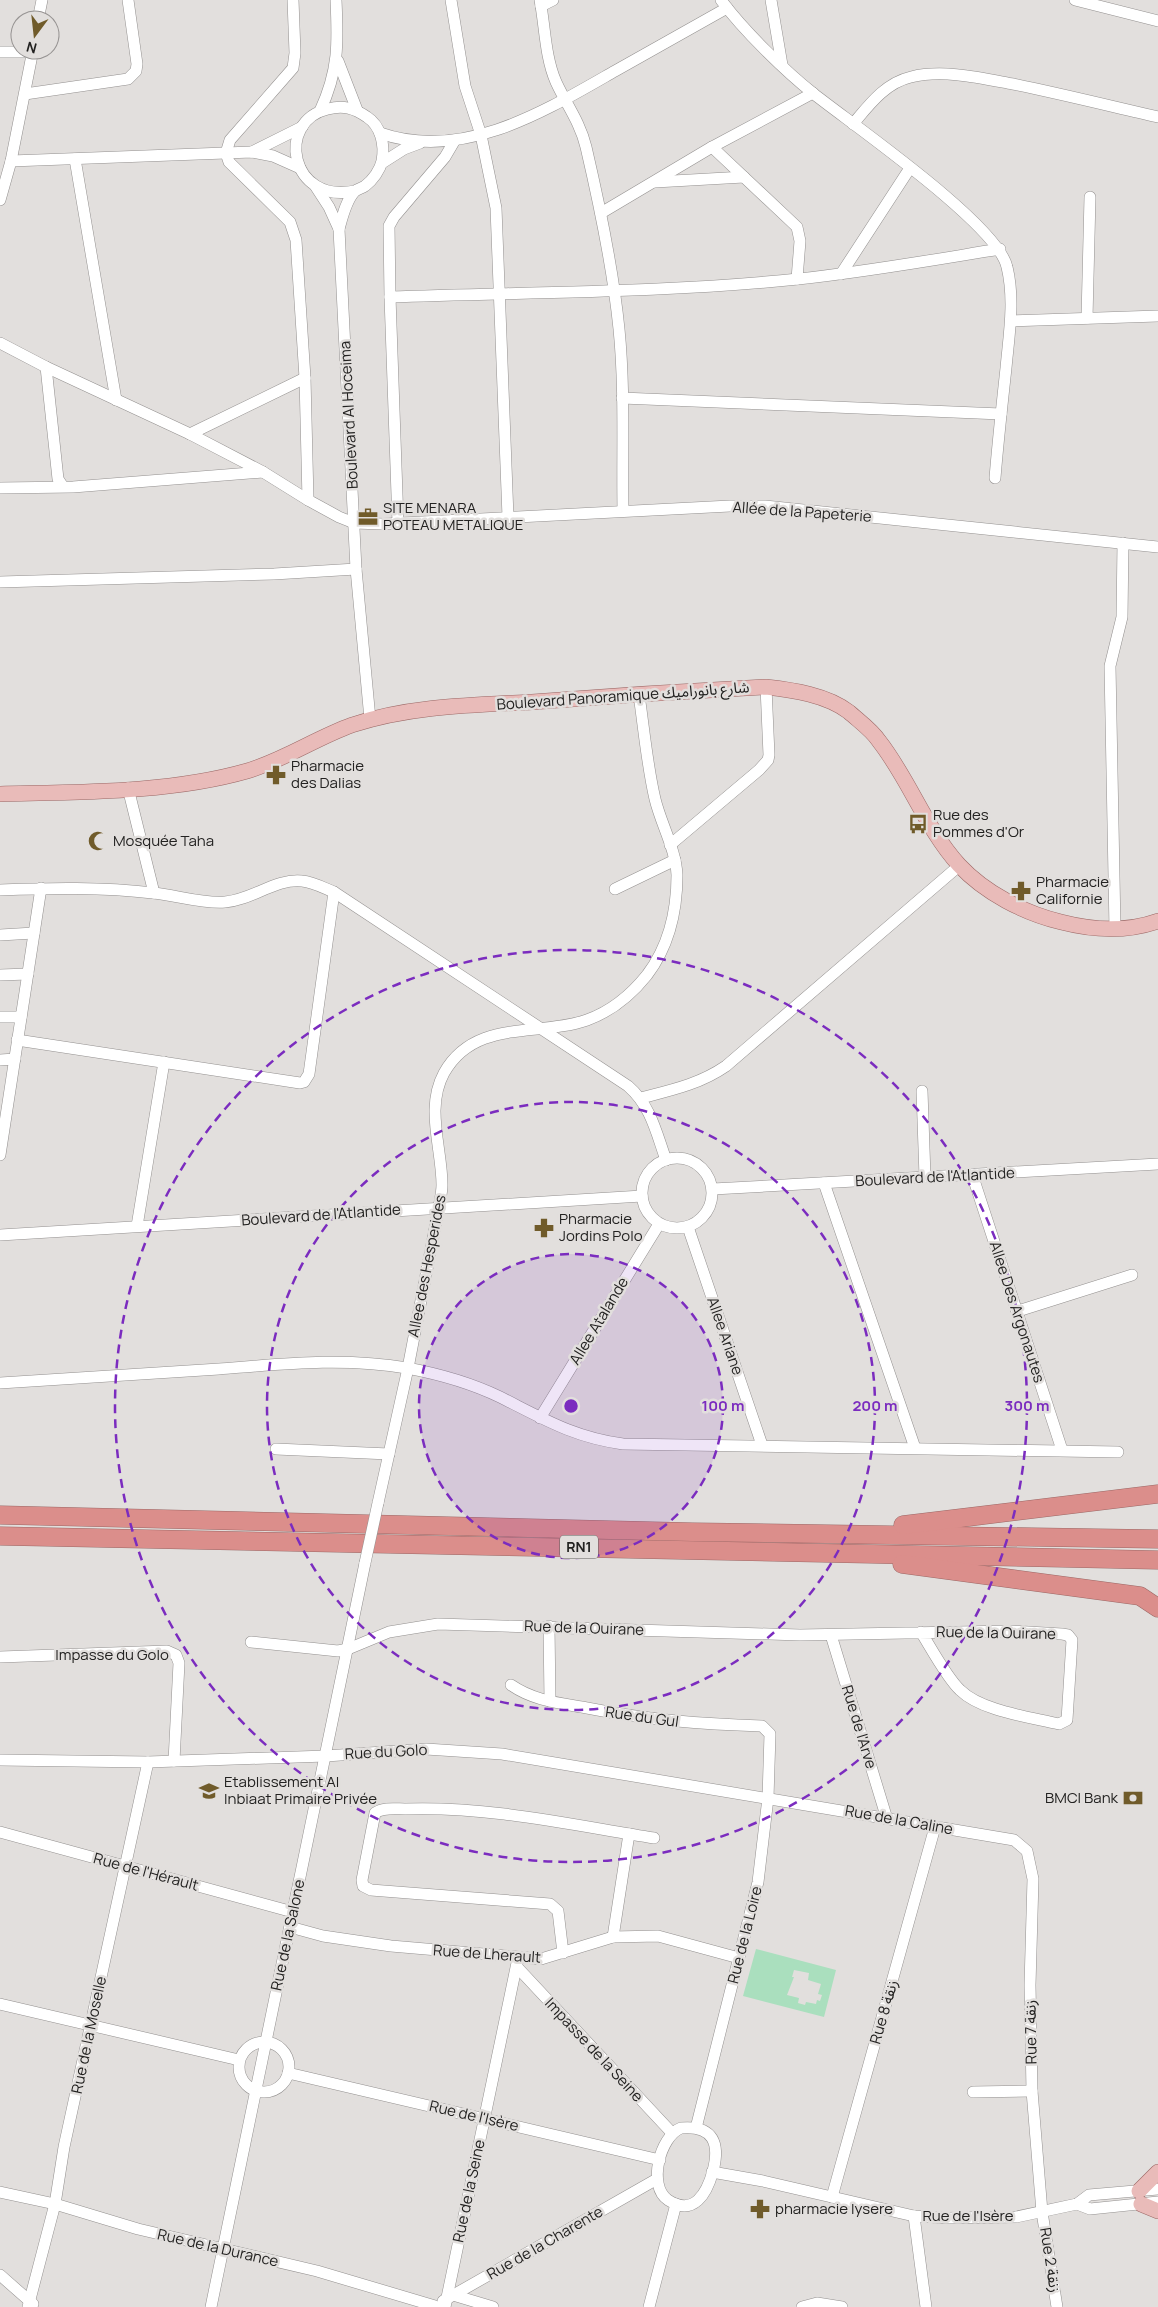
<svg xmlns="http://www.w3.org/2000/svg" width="1158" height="2307" font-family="Manrope,'Noto Sans Arabic',sans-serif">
  <rect width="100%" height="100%" fill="#e2dfdd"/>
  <path fill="#aadfbe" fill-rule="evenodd" d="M756,1949L836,1970L824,2017L743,1996ZM794,1970L809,1973L808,1980L821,1984L818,1994L822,1995L820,2001L817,2000L816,2004L806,2002L805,2005L798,2003L799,1998L787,1995L794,1977H792Z"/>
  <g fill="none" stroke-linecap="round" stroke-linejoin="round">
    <defs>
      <g id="minor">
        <path d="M293,0L295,53L293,68L230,140L226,153L229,162L290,222L296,240L305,378L308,500"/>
        <path d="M451,0L465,86L481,135L496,208L508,517"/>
        <path d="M540,0C545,26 545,57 556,82C566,104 580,122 586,147C600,207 613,268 619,329C625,389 622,451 623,511"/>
        <path d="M721,0C743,30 785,71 814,94C853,125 998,225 1007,267C1015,300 1009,335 1006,368C1002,405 998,441 995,478"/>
        <path d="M771,0L782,65"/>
        <path d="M1075,0L1158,21"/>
        <path d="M541,6L553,0"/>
        <path d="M38,20L42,0"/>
        <path d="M0,52H33"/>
        <path d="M338,61L357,110"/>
        <path d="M25,94L128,79L136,71L137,64L128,0"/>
        <path d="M320,111C339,70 338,43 336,0"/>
        <path d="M853,124C869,105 885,83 911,77C943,69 981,78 1013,84C1062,94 1110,106 1158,117"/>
        <path d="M380,133C463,162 545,111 615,71C652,50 690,29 727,8"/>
        <path d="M712,147L797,227L800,241L797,279"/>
        <path d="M252,152L302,127"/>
        <path d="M75,159L116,400"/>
        <path d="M11,161L252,152L273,156L300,168"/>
        <path d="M382,163L404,149L420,143"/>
        <path d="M655,182L744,177"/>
        <path d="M316,187L329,207L339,229L356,569L370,719"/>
        <path d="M0,200L11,161L33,50"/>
        <path d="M601,213L712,147L813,93"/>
        <path d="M339,229C342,218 346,200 355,191C358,189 362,188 365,186C373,180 380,170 382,161C385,145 381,126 367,117C354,108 343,105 328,109C275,121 290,205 355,191"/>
        <path d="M841,274L910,168"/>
        <path d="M390,297C526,292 662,293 798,279C865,272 932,260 1000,249"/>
        <path d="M1087,318L1090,197"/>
        <path d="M1011,321L1158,316"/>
        <path d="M0,343L46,367L190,434L263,472L308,500L339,517L354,523L383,524L730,506H765L1158,547"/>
        <path d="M46,367L58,479L62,485"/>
        <path d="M622,398L1001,414"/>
        <path d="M190,434L305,378"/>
        <path d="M0,488L73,487L263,472"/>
        <path d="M398,523L390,297L389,226L394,217L445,157L455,140"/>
        <path d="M0,582L274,574L356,569"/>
        <path d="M128,788L154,893"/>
        <path d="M670,845L759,770L768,760L769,755L766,687"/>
        <path d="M615,889L675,860"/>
        <path d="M0,890C51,888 102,887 153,893C176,895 202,904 225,902C252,900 276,878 302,881C313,882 324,888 334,892L628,1086C651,1106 656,1132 666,1160"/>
        <path d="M1115,929L1110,666L1122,617L1123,543"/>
        <path d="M0,935L34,933"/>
        <path d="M0,975L28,974"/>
        <path d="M0,1017H21"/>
        <path d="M17,1040L300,1083L304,1082L309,1074L334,892"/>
        <path d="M0,1060L15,1059"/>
        <path d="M922,1091L925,1177"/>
        <path d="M641,1098C672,1090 700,1084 726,1066L960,865"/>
        <path d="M0,1155L41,888"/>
        <circle cx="677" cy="1193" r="35"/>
        <path d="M972,1174L1062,1450"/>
        <path d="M824,1183L915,1448"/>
        <path d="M713,1189L1158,1164"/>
        <path d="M137,1226L164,1062"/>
        <path d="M688,1227L762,1445"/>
        <path d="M0,1235L642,1196"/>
        <path d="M1018,1311L1132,1275"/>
        <path d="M0,1383C73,1379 146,1374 219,1369C282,1364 343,1357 407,1368C439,1374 471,1383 500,1397C544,1419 573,1437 623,1444L1118,1452"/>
        <path d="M540,1418L659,1224"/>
        <path d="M276,1449L389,1454"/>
        <path d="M378,1503L408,1368L439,1207C440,1200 442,1192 442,1185C442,1148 425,1108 444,1073C475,1018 539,1037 587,1020C612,1011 631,995 647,975C669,946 677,911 677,875C676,850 661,824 655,799C647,765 644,729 639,695"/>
        <path d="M549,1626L550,1701"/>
        <path d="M831,1635L887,1819"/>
        <path d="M251,1642L338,1651L348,1649L389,1632L438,1624L800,1635L1011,1631L1062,1634L1068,1635L1072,1640L1067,1720L1059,1724C1030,1717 981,1711 960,1690C947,1678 931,1648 921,1632"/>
        <path d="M0,1657L167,1651L176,1655L179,1663L174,1761"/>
        <path d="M511,1685C534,1701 560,1703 587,1708C648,1720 701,1724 762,1726L770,1734L768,1798L758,1882L696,2128"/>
        <path d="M0,1760L148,1762L326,1756L426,1749L502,1754L1014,1840L1027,1851L1033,1879L1030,1985L1032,2091L1042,2212L1057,2307"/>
        <path d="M0,1832L293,1912"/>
        <path d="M290,1927L323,1936L391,1946L541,1959L613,1937L658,1936L739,1958"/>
        <path d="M613,1937L629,1834"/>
        <path d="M563,1953L558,1911L550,1904L371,1890L363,1886L362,1880L375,1813C383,1807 396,1809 405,1809C489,1806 572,1825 654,1838"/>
        <path d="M517,1967L672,2133"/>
        <path d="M0,2004L239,2060"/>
        <circle cx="264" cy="2067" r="25"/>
        <path d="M288,2073L660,2160"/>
        <path d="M973,2092L1032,2091"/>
        <path d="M681,2128C714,2125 720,2144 713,2171C707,2193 694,2217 668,2200C647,2186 660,2136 681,2128Z"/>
        <path d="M712,2172L763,2181L914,2216L948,2218L1016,2217L1077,2204L1089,2195L1158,2189"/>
        <path d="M0,2192L55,2204L138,2229L317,2271L435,2306"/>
        <path d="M832,2197L935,1827"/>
        <path d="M1077,2204L1090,2209L1158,2202"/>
        <path d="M914,2216L926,2307"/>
        <path d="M0,2275L33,2304"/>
        <path d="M453,2295L493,2307"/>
        <path d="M443,2301L657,2179"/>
        <path d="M28,2307L55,2204L64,2147L148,1762"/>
        <path d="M211,2307L365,1563"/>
        <path d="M445,2307L518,1958"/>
        <path d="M649,2307L676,2204"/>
        <path d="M802,2307L817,2303L842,2307"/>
      </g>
      <g id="major">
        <path d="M0,794C80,792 170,793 247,771C284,760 316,738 352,725C409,706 472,705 532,702C610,696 688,691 766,687C793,690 827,695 849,712C859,721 872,730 879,741C909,779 926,829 959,865C985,893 1024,913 1061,922C1092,930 1127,932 1158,921"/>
        <path d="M1139,2191L1158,2172"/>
        <path d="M1141,2204L1158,2211"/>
      </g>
      <g id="highway">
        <path d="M0,1515L692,1532L1158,1539"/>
        <path d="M903,1525L1158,1494"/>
        <path d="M0,1536L1158,1560"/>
        <path d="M902,1564L1140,1596L1158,1608"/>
      </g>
    </defs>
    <use href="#minor" stroke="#93908f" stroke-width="12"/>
    <use href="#major" stroke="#9b6866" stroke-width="16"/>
    <use href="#highway" stroke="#9b6866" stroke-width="19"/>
    <use href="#minor" stroke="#fff" stroke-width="11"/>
    <use href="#major" stroke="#e9bbb9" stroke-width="15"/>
    <use href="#highway" stroke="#db8e8b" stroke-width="18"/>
    <defs>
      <path id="minor-bridge" d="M365,1563L378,1503"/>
    </defs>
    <use href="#minor-bridge" stroke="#93908f" stroke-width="12" stroke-linecap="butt"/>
    <use href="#minor-bridge" stroke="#fff" stroke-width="11"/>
  </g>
  <circle cx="571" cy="1406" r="152" fill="#7b2cbf" fill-opacity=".12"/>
  <g fill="none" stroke="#7b2cbf" stroke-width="2.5" stroke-dasharray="9 6">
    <circle cx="571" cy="1406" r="152"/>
    <circle cx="571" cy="1406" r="304"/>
    <circle cx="571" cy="1406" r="456"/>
  </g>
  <defs>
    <symbol id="office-bare" viewBox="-9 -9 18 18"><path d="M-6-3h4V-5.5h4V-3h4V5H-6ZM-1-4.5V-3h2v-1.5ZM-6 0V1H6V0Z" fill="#705b2a" stroke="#e2dfdd" stroke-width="2.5" paint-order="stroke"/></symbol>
    <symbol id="pharmacy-bare" viewBox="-9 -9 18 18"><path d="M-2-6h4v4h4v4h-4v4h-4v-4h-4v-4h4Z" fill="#705b2a" stroke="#e2dfdd" stroke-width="2.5" paint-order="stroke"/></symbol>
    <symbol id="bus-bare" viewBox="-9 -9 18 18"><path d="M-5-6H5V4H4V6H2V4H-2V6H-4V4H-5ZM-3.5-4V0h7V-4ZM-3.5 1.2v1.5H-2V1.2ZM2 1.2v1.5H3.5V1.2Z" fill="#705b2a" stroke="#e2dfdd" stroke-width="2.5" paint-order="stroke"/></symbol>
    <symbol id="mosque-bare" viewBox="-9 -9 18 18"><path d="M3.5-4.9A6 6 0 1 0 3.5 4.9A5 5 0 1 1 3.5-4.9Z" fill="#705b2a" stroke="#e2dfdd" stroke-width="2.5" paint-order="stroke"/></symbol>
    <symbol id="school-bare" viewBox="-9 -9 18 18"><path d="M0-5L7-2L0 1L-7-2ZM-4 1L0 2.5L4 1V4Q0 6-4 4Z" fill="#705b2a" stroke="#e2dfdd" stroke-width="2.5" paint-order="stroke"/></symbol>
    <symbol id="bank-bare" viewBox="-9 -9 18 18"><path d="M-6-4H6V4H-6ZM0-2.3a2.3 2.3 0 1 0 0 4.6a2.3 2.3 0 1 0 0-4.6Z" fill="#705b2a" stroke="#e2dfdd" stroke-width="2.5" paint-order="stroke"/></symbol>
  </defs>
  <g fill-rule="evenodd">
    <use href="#office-bare" x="354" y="503" width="28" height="28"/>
    <use href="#pharmacy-bare" x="262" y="761" width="28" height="28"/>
    <use href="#bus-bare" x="904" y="810" width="28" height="28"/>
    <use href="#mosque-bare" x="84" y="827" width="28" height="28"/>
    <use href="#pharmacy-bare" x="1007" y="877" width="28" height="28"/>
    <use href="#pharmacy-bare" x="530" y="1214" width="28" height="28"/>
    <use href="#school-bare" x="195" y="1777" width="28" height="28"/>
    <use href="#bank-bare" x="1119" y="1784" width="28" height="28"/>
    <use href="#pharmacy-bare" x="746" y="2195" width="28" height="28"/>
  </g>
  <g text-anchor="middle" stroke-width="5" stroke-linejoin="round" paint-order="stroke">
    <rect fill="#e2dfdd" stroke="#5c5b59" stroke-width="1" x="560" y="1535.5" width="38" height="23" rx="4"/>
    <g font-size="14" font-weight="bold" fill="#232221">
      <text x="579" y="1552">RN1</text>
    </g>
    <g font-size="15" fill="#232221" stroke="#e2dfdd">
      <text transform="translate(349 415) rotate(-93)" y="5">Boulevard Al Hoceima</text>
      <text transform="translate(802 512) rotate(4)" y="5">Allée de la Papeterie</text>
      <text transform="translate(623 696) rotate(-4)" y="5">Boulevard Panoramique شارع بانوراميك</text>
      <text transform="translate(935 1177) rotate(-3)" y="5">Boulevard de l'Atlantide</text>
      <text transform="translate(321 1215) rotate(-4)" y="5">Boulevard de l'Atlantide</text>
      <text transform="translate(427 1266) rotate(-79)" y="5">Allee des Hesperides</text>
      <text transform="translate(1017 1312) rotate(72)" y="5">Allee Des Argonautes</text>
      <text transform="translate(599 1321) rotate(-59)" y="5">Allee Atalande</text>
      <text transform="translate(725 1336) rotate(71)" y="5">Allee Ariane</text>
      <text transform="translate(584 1628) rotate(2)" y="5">Rue de la Ouirane</text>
      <text transform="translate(996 1633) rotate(1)" y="5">Rue de la Ouirane</text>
      <text x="112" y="1660">Impasse du Golo</text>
      <text transform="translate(642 1717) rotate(8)" y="5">Rue du Gul</text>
      <text transform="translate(859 1727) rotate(73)" y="5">Rue de l'Arve</text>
      <text transform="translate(386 1752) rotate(-3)" y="5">Rue du Golo</text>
      <text transform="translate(899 1820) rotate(10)" y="5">Rue de la Caline</text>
      <text transform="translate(146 1872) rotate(15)" y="5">Rue de l'Hérault</text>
      <text transform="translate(288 1935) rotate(-78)" y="5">Rue de la Salone</text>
      <text transform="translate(745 1935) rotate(-76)" y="5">Rue de la Loire</text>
      <text transform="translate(487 1954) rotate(4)" y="5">Rue de Lherault</text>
      <text transform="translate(884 2012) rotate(-74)" y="5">Rue 8 زنقة</text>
      <text transform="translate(1031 2032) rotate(-91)" y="5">Rue 7 زنقة</text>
      <text transform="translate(89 2035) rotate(-78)" y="5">Rue de la Moselle</text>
      <text transform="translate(594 2050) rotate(47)" y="5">Impasse de la Seine</text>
      <text transform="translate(474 2116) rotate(13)" y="5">Rue de l'Isère</text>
      <text transform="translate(469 2191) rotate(-78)" y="5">Rue de la Seine</text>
      <text x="968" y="2221">Rue de l'Isère</text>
      <text transform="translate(545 2243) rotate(-30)" y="5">Rue de la Charente</text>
      <text transform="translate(218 2248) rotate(13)" y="5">Rue de la Durance</text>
      <text transform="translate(1050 2260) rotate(81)" y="5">Rue 2 زنقة</text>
    </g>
    <g font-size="15" fill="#232221" stroke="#e2dfdd" text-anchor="start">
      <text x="383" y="513">SITE MENARA<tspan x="383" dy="17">POTEAU METALIQUE</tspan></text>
      <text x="291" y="771">Pharmacie<tspan x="291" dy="17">des Dalias</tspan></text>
      <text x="933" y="820">Rue des<tspan x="933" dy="17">Pommes d'Or</tspan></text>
      <text x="113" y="846">Mosquée Taha</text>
      <text x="1036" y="887">Pharmacie<tspan x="1036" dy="17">Californie</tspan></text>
      <text x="559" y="1224">Pharmacie<tspan x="559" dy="17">Jordins Polo</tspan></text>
      <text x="224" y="1787">Etablissement Al<tspan x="224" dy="17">Inbiaat Primaire Privée</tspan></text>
      <text x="1118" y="1803" text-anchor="end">BMCI Bank</text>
      <text x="775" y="2214">pharmacie lysere</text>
    </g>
  </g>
  <circle cx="571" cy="1406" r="8" fill="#7b2cbf" stroke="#e2dfdd" stroke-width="2.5"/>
  <g font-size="15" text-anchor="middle" font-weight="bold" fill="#7b2cbf" stroke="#e2dfdd" stroke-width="5" stroke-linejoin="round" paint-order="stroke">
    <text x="723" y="1411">100 m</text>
    <text x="875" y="1411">200 m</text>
    <text x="1027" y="1411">300 m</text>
  </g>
  <g transform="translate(35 35) rotate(195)"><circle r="24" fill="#e2dfdd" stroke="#969392"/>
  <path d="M0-4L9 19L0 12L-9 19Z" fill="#705b2a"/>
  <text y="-8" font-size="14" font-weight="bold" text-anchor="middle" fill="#232221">N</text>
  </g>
</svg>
